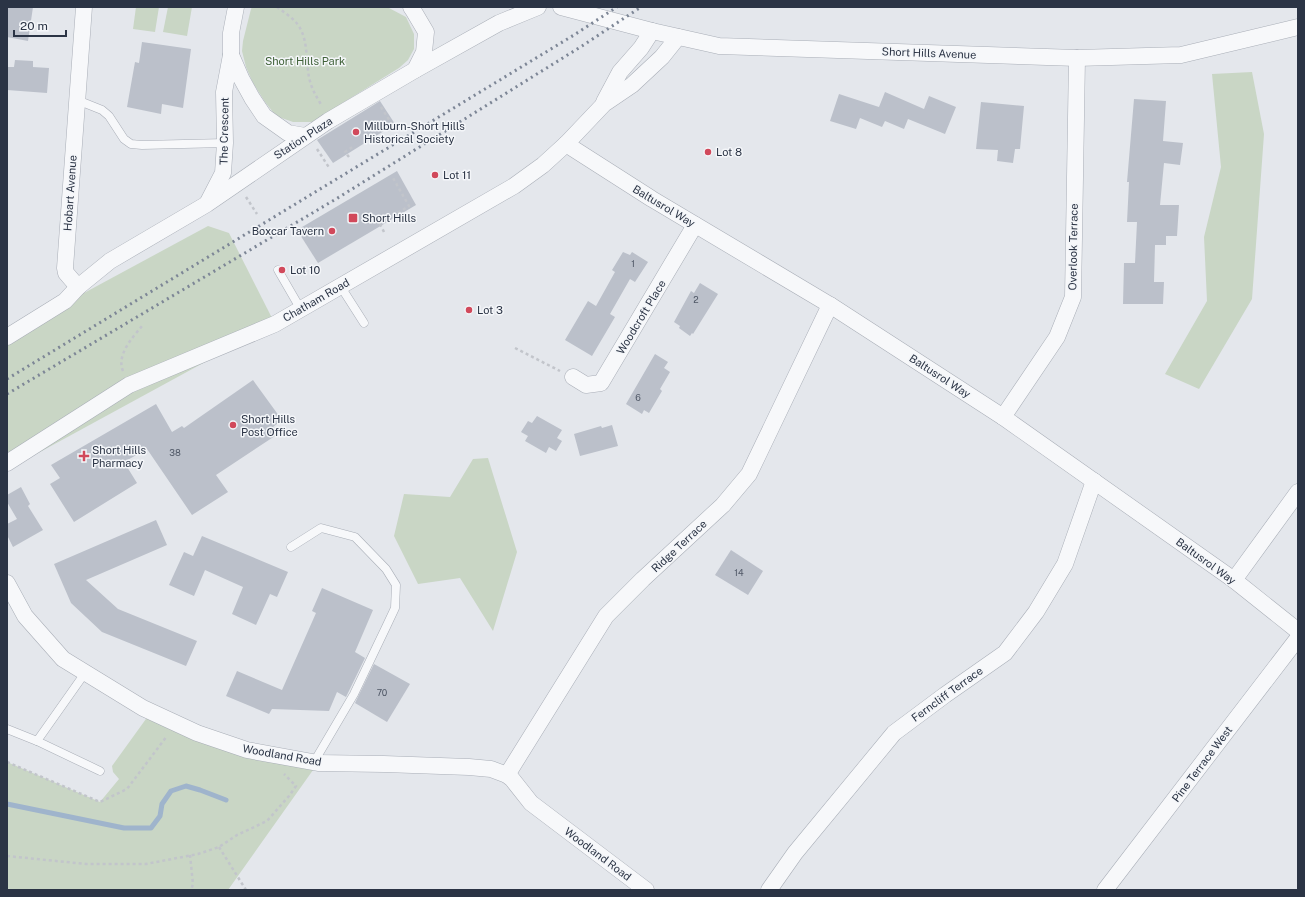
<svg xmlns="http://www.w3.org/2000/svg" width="1305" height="897" font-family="'Public Sans',sans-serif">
  <rect width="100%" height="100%" fill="#e4e7ec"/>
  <g fill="#c9d6c5">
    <path d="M136,7H159L155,32L133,29Z"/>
    <path d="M168,7H192L187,36L163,32Z"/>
    <path d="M252,7L389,8L406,17L414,34V49L408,60L399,68L312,122H293L276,116L265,102L253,83L246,67L242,51L243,41L251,9Z"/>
    <path d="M1252,72L1264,134L1252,299L1199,389L1165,374L1207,301L1204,237L1221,167L1212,74Z"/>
    <path d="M208,226L229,233L275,324L7,470V336L60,306Z"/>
    <path d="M488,458L517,552L493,631L460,578L418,584L394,536L404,494L450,497L473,459Z"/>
    <path d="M151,712L197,733L318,763L228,890H7V762L100,802L119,779L113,772L112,766Z"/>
  </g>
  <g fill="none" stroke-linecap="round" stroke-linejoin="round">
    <path stroke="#9fb4cc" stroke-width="5" d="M7,804L124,828H151L160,816L162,804L171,791L186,786L200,790L226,800"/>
  </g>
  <g fill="#bbc0ca">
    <path d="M7,7H33L28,41L7,37Z"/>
    <path d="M142,42L191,49L183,108L162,104L161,114L127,107L135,62L139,63Z"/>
    <path d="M15,60L33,61V67L49,68L47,93L7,90V67H14Z"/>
    <path d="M885,92L924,109L929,96L956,107L945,134L908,119L904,129L885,121L882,127L860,118L856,129L830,121L839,94L879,107Z"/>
    <path d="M1134,99L1166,101L1163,141L1183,143L1180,165L1164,163L1160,205H1179L1177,236H1166V245H1155L1154,282H1164L1163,304H1123L1124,263H1135L1137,222H1127L1129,182H1127Z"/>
    <path d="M380,101L395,124L333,163L317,140Z"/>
    <path d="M981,102L1024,106L1020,149H1015L1013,163L997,161L998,150L976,149Z"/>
    <path d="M397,171L416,205L318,263L297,230Z"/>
    <path d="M623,252L630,255L632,252L648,262L635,282L630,279L610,314L615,317L592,356L565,340L588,301L596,306L615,272L612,270Z"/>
    <path d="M700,283L718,294L693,334L692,333L690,336L679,328L680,326L674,322L691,291L694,293Z"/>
    <path d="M655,354L668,362L664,368L670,372L660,389L662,391L649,413L644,410L642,414L626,404Z"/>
    <path d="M253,380L282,420L273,427L278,434L216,475L228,492L192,515L147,449L124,462L137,483L74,522L50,484L60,478L51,465L156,404L172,432L182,426L184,428Z"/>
    <path d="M537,416L562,430L557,438L562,441L556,451L549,447L546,453L525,441L528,436L521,432L528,421L532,423Z"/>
    <path d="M612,425L618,446L580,456L574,434L601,426L602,428Z"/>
    <path d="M21,487L30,504L28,506L43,530L13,547L7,535V524L17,519L7,502V495Z"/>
    <path d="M156,520L167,545L86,580L118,609L197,641L186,666L102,632L71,603L54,564Z"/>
    <path d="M202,536L288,572L277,597L270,594L256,625L232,614L243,587L205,570L194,596L169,585L184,552L193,556Z"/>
    <path d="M731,550L763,571L748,595L715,575Z"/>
    <path d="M322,588L373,610L355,652L365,658L346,697L337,692L329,711L272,709L269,714L226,696L237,671L282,690L316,613L312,611Z"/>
    <path d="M374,664L410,684L387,722L355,703Z"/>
  </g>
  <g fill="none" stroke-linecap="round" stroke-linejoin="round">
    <defs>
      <g id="service">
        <path d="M77,100L102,110L109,116L124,139L131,144L142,145L225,143"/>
        <path d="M278,270L300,308"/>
        <path d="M341,287L364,323"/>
        <path d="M291,547L321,528L355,537L386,569L396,585L395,608L387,625L354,694L314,762"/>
        <path d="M7,729L37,741L85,673"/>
        <path d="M37,741L100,771"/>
      </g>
      <g id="minor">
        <path d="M411,7L413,10L426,32L424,52L415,70"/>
        <path d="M561,7L652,31L719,46L1077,58L1181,55L1298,27"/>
        <path d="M231,55L241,78L252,98L264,116L288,133L305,136"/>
        <path d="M604,102L620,72L641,48L652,31"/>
        <path d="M566,144L652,199L830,305L1003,417L1234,580L1298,631"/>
        <path d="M208,202L223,173L225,143L224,92L231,55V33L236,7"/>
        <path d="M78,287L66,273L65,268L84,7"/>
        <path d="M7,337L65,301L78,287L110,261L207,204L328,121L415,70L499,23L538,7"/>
        <path d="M573,377L586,385L601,383L695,225"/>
        <path d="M1003,417L1057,337L1073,297L1077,58"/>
        <path d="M7,463L129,385L275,324L514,186L543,165L566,144L604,104L632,85L662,57L678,37"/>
        <path d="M1234,580L1298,492"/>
        <path d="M7,583L25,616L63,659L143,708L197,733L247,750L318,763L384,764L469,767L491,769L507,775L512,779L531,803L646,890"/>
        <path d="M507,775L606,616L643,579L723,505L749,474L830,305"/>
        <path d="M769,890L795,853L894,733L945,695L1005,653L1036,612L1065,564L1094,481"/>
        <path d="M1105,890L1298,638"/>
      </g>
    </defs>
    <use href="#service" stroke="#a9aeb7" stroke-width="9"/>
    <use href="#minor" stroke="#a9aeb7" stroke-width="17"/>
    <g stroke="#c2c5cb" stroke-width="2.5" stroke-dasharray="3 3" stroke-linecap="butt">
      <path d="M277,7C285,13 295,19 300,28C308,42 306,62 309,77C311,88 316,96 322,106"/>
      <path d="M381,107L395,129"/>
      <path d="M317,149L330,169"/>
      <path d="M349,157L345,152L354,146"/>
      <path d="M246,197L257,214"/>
      <path d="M384,232L380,224L409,206L393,178"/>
      <path d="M515,348L560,371"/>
      <path d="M123,371C116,355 133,337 142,326"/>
      <path d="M7,762L100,802L127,789L167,736"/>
      <path d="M219,847L246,890"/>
      <path d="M190,855L193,884L191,890"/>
      <path d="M7,856L86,864H146L198,854L219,847L237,835L267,821L289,796L296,786L284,774"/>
    </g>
    <use href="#service" stroke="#f7f8fa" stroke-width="8"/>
    <use href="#minor" stroke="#f7f8fa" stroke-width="16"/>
    <g stroke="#7d8696" stroke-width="3" stroke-dasharray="2 4" stroke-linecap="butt">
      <path d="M7,379L574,35L617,7"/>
      <path d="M7,394L336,199L582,46L641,7"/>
    </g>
  </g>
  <g fill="#d1495b" stroke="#f4f6f9" stroke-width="1.5">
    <circle cx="356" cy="132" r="4"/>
    <circle cx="708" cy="152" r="4"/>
    <circle cx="435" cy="175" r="4"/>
    <rect x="348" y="213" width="10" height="10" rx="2"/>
    <circle cx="332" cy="231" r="4"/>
    <circle cx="282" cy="270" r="4"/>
    <circle cx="469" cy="310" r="4"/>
    <circle cx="233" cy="425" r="4"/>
    <path d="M82 450h4v4h4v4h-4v4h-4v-4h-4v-4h4z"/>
  </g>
  <g text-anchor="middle" stroke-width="3" stroke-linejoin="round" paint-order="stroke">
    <g font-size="9" fill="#4f5766">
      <text x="633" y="267">1</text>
      <text x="696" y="303">2</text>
      <text x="638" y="401">6</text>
      <text x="175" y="456">38</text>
      <text x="739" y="576">14</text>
      <text x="382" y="696">70</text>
    </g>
    <g font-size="11" fill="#2b3445" stroke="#f4f6f9">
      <text transform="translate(929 53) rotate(2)" y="4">Short Hills Avenue</text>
      <text transform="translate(224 131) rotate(-89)" y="4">The Crescent</text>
      <text transform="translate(303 138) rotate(-33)" y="4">Station Plaza</text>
      <text transform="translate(70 193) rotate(-86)" y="4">Hobart Avenue</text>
      <text transform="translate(664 206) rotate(31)" y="4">Baltusrol Way</text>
      <text transform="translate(1073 247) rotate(-89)" y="4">Overlook Terrace</text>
      <text transform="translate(316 300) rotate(-30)" y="4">Chatham Road</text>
      <text transform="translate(641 317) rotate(-59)" y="4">Woodcroft Place</text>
      <text transform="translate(940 376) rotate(33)" y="4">Baltusrol Way</text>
      <text transform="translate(679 546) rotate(-43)" y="4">Ridge Terrace</text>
      <text transform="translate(1206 561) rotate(36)" y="4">Baltusrol Way</text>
      <text transform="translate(947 694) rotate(-36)" y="4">Ferncliff Terrace</text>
      <text transform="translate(282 755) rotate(10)" y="4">Woodland Road</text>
      <text transform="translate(1202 764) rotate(-53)" y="4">Pine Terrace West</text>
      <text transform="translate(598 854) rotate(37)" y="4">Woodland Road</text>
    </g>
    <g font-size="11" fill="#3f6138" stroke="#f4f6f9">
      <text x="305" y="65">Short Hills Park</text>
    </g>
    <g font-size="11" fill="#2b3445" stroke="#f4f6f9" text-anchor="start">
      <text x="364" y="130">Millburn-Short Hills<tspan x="364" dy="13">Historical Society</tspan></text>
      <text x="716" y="156">Lot 8</text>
      <text x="443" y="179">Lot 11</text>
      <text x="362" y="222">Short Hills</text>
      <text x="324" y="235" text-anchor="end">Boxcar Tavern</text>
      <text x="290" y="274">Lot 10</text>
      <text x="477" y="314">Lot 3</text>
      <text x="241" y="423">Short Hills<tspan x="241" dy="13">Post Office</tspan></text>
      <text x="92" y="454">Short Hills<tspan x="92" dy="13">Pharmacy</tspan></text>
    </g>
  </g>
  <rect width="1305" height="897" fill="none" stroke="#2b3445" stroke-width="16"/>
  <path d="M14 30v6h52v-6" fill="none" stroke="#2b3445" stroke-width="2"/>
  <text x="20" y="30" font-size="12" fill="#2b3445" stroke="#f4f6f9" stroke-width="3" paint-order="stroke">20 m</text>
</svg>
